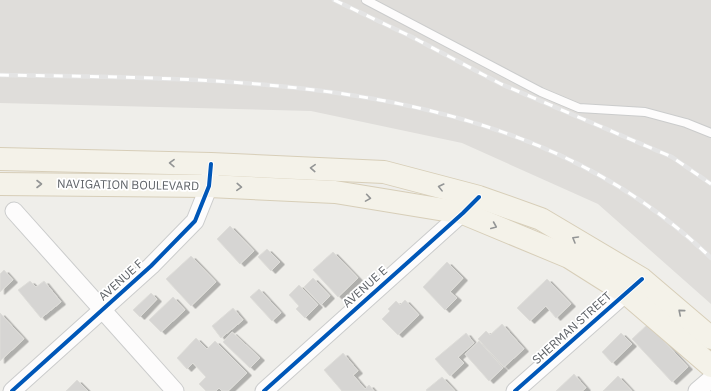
<svg xmlns="http://www.w3.org/2000/svg" width="711" height="391" font-family="'IBM Plex Sans',sans-serif">
  <defs>
    <filter id="shadow"><feDropShadow dx="4.5" dy="2.5" stdDeviation="0" flood-color="#0004"/></filter>
  </defs>
  <rect width="100%" height="100%" fill="#efeeea"/>
  <path fill="#dfddda" d="M0,0H711V304L598,204L462,143L311,111L0,103Z"/>
  <g fill="#d6d5d3" stroke="#deddd9" filter="url(#shadow)">
    <path d="M230,226L254,251L240,264L217,239Z"/>
    <path d="M267,249L280,262L271,271L258,257Z"/>
    <path d="M333,252L358,278L338,297L313,270Z"/>
    <path d="M191,256L216,282L191,306L166,279Z"/>
    <path d="M447,262L463,278L450,292L457,298L445,310L423,287Z"/>
    <path d="M4,270L13,280L0,292V274Z"/>
    <path d="M313,278L330,296L321,305L304,287Z"/>
    <path d="M547,279L571,304L556,318L546,306L530,321L517,308Z"/>
    <path d="M30,281L36,287L44,281L61,302L41,318L18,290Z"/>
    <path d="M299,285L318,305L305,318L296,309L299,306L289,295Z"/>
    <path d="M259,289L281,313L272,321L250,297Z"/>
    <path d="M151,293L157,299L140,317L133,310Z"/>
    <path d="M173,297L185,310L161,332L149,320Z"/>
    <path d="M405,300L419,315L398,335L382,319L390,311L388,309L396,301L400,305Z"/>
    <path d="M233,308L243,320L221,338L212,326Z"/>
    <path d="M0,313L24,339L0,361Z"/>
    <path d="M502,324L524,349L504,367L478,339L486,331L490,335Z"/>
    <path d="M648,324L688,367L672,382L632,339Z"/>
    <path d="M232,332L260,358L250,368L223,342Z"/>
    <path d="M466,333L474,343L458,357L464,363L450,376L435,359Z"/>
    <path d="M621,333L632,344L612,363L602,352Z"/>
    <path d="M196,338L207,349L215,341L247,373L228,391H222L219,388L216,391H206L199,384L206,377L193,363L187,369L177,358Z"/>
    <path d="M479,341L503,368L489,381L465,354Z"/>
    <path d="M343,353L358,371L353,375L365,389L369,385L374,391H342L324,370Z"/>
    <path d="M574,374L586,388L582,391H556Z"/>
    <path d="M618,376L632,391H603Z"/>
    <path d="M442,377L455,391H427L426,390Z"/>
    <path d="M77,380L88,391H66Z"/>
  </g>
  <g fill="none" stroke-linecap="round" stroke-linejoin="round">
    <defs>
      <path id="service" d="M366,0L541,92L579,108L645,112L686,123L711,133"/>
      <g id="minor">
        <path d="M14,211L175,391"/>
        <path d="M12,391L151,266L195,221L209,186L210,176"/>
        <path d="M264,391L469,207"/>
        <path d="M515,391L635,285"/>
        <path d="M697,391L711,379"/>
      </g>
      <g id="primary">
        <path d="M0,159L211,164L384,172L479,197L541,219L642,279L711,338"/>
        <path d="M0,184L209,186L335,192L463,213L569,257L626,293L711,366"/>
      </g>
    </defs>
    <use href="#service" stroke="#cbcccc" stroke-width="10"/>
    <use href="#minor" stroke="#cbcccc" stroke-width="19"/>
    <use href="#primary" stroke="#d7ceb8" stroke-width="24"/>
    <use href="#service" stroke="#fdfcfc" stroke-width="8"/>
    <use href="#minor" stroke="#fdfcfc" stroke-width="17"/>
    <use href="#primary" stroke="#f4f2e9" stroke-width="22"/>
    <defs>
      <g id="rail">
        <path d="M334,0L412,37L501,84L672,157L711,184"/>
        <path d="M0,75C245,79 522,75 711,258"/>
      </g>
    </defs>
    <use href="#rail" stroke="#e4e4e4" stroke-width="4.5"/>
    <use href="#rail" stroke="#fff" stroke-width="3" stroke-dasharray="9" stroke-linecap="butt"/>
    <defs>
      <g id="cycleway">
        <path d="M12,391L151,266L195,221L209,186L211,164"/>
        <path d="M264,391L463,213L479,197"/>
        <path d="M515,391L642,279"/>
      </g>
    </defs>
    <use href="#cycleway" stroke="#fff" stroke-width="6"/>
    <use href="#cycleway" stroke="#0057b8" stroke-width="4"/>
  </g>
  <defs><path id="oneway-chevron" d="M-2-3.5L2.5 0L-2 3.5" fill="none" stroke-width="1.6" stroke-linecap="round" stroke-linejoin="round"/></defs>
  <g stroke="#939595">
    <use href="#oneway-chevron" transform="translate(172 163) rotate(-179)"/>
    <use href="#oneway-chevron" transform="translate(313 168) rotate(-177)"/>
    <use href="#oneway-chevron" transform="translate(39 184)"/>
    <use href="#oneway-chevron" transform="translate(239 187) rotate(3)"/>
    <use href="#oneway-chevron" transform="translate(441 187) rotate(-166)"/>
    <use href="#oneway-chevron" transform="translate(368 198) rotate(9)"/>
    <use href="#oneway-chevron" transform="translate(494 226) rotate(23)"/>
    <use href="#oneway-chevron" transform="translate(575 239) rotate(-150)"/>
    <use href="#oneway-chevron" transform="translate(681 312) rotate(-140)"/>
  </g>
  <g text-anchor="middle" stroke-width="3.5" stroke-linejoin="round" paint-order="stroke">
    <g font-size="12" fill="#5f6368" stroke="#fff">
      <text transform="translate(128 185) rotate(1)" y="4">NAVIGATION BOULEVARD</text>
      <text transform="translate(121 280) rotate(-42)" y="4">AVENUE F</text>
      <text transform="translate(365 287) rotate(-42)" y="4">AVENUE E</text>
      <text transform="translate(572 328) rotate(-42)" y="4">SHERMAN STREET</text>
    </g>
  </g>
</svg>
